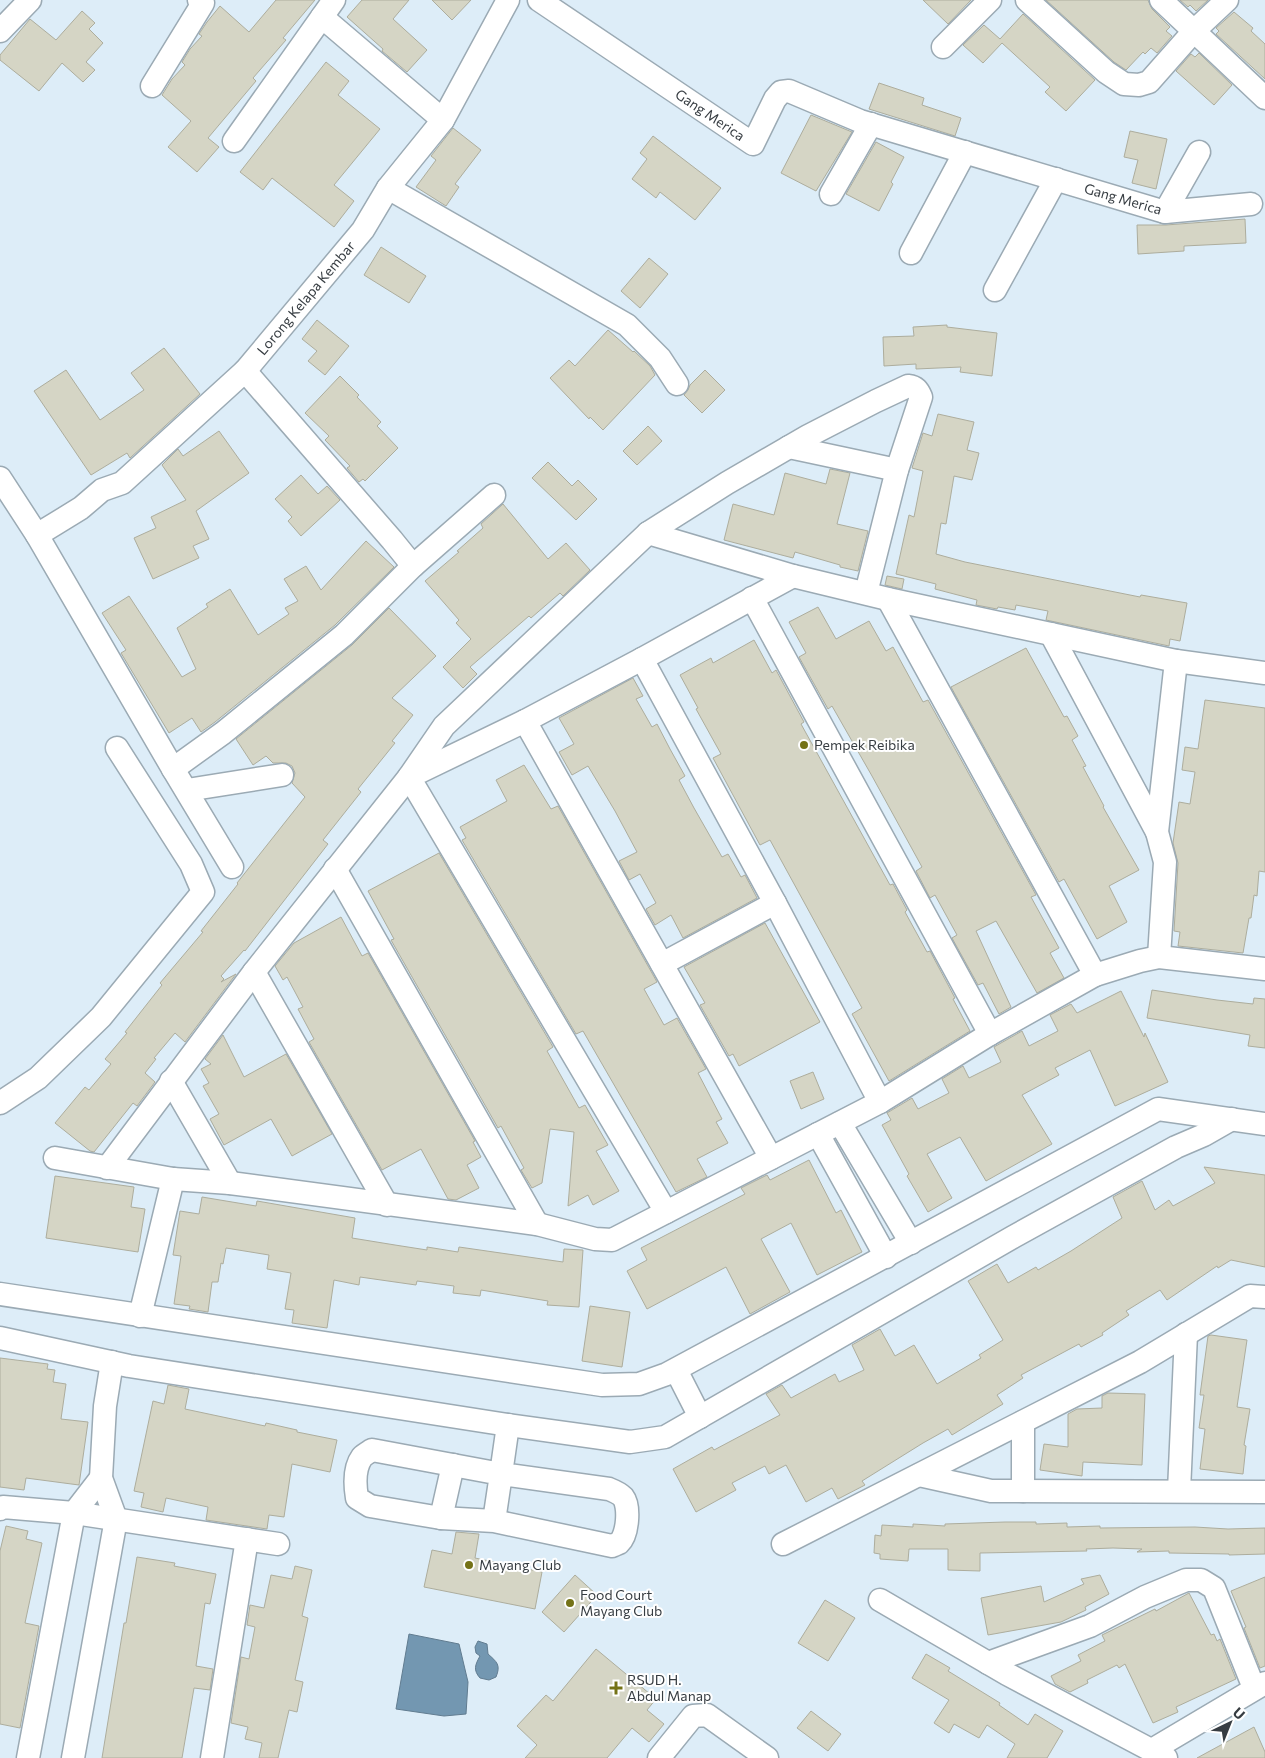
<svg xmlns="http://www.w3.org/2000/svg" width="1265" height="1758" font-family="Commissioner,sans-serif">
  <rect width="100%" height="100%" fill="#ddedf8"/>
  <g fill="#7397b1" stroke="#617c90">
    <path d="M409,1634L459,1644L468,1682L466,1714L444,1716L396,1709Z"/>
    <path d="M478,1641L487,1644L488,1654C497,1662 501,1665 496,1677L489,1680L480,1678C473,1670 475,1665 480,1656L476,1653L475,1647Z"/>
  </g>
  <g fill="#d5d5c5" stroke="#adad9d">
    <path d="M276,0H315L283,38L286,40L253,78L256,81L208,138L219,147L197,172L168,147L191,121L162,95L172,79L185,65L182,62L190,49L202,36L199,34L207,22L220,6L249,32Z"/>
    <path d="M362,0H409L393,19L427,50L407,72L382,51L383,49L347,17Z"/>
    <path d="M432,0H471L452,20Z"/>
    <path d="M923,0H971L948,24Z"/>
    <path d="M1046,0H1148L1152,9L1170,27L1166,31L1172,36L1157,53L1151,48L1145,54L1143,52L1126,70L1114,62Z"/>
    <path d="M1180,0H1208L1196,11L1190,5L1188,7Z"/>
    <path d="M82,11L95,23L89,29L103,43L86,62L95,70L83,82L62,63L39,91L0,60V55L30,19L56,40Z"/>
    <path d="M1234,12L1253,28L1251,31L1265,44V79L1216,34L1219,31L1216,28Z"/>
    <path d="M1023,14L1095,80L1066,111L1045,92L1050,87L1002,43L983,63L963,45L984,25L1000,39Z"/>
    <path d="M1199,53L1232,85L1214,105L1176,71L1191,54L1195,57Z"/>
    <path d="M326,62L349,81L338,95L380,129L334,185L354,201L334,227L272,178L263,190L240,172Z"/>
    <path d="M879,83L924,98L922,105L961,118L955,136L869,109Z"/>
    <path d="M811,115L852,132L816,191L781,173Z"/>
    <path d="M453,128L481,150L455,184L459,187L446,206L416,187L436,160L431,156Z"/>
    <path d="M1130,131L1167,139L1156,189L1132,183L1138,160L1124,157Z"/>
    <path d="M653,136L721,188L695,220L660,192L656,198L632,179L647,159L640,153Z"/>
    <path d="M876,142L904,157L891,182L893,184L879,211L846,194Z"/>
    <path d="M1245,219L1246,243L1184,246V251L1138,254L1137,225H1166Z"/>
    <path d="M381,247L426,276L409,303L364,275Z"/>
    <path d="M649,258L668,274L640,308L621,291Z"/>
    <path d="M317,320L349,346L325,375L308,361L317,351L302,339Z"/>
    <path d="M947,325V327L997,333L992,376L960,372L961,367L916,369V364L884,366L883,337L914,336L913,327Z"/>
    <path d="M608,330L633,352L634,351L650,366L655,375L603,430L590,417L589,419L550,378L569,360L575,366Z"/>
    <path d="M164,348L200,394L130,458L127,453L91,475L34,391L66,370L100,420L144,390L131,373Z"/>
    <path d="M705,370L725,390L702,413L684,395L688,390L690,385Z"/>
    <path d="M340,376L359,395L357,397L381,422L377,426L398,448L365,481L363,479L359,482L347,468L350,466L325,440L329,436L305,413Z"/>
    <path d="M938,414L974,422L967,450L979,453L972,480L954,476L946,524L941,523L936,554L965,562L1140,597L1141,595L1187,603L1180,641L1170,639L1169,646L1046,620L1048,611L1016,605L1015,610L998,607L997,609L976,605L977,600L935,589L936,584L896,574L909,515L914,517L923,471L912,468L923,433L932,436Z"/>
    <path d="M648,426L662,441L637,465L623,451Z"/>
    <path d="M219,431L249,473L196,511L209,539L193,546L199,558L153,579L134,538L156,528L151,517L186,500L162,465L178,449L183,456Z"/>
    <path d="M548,462L572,486L578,480L597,499L576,520L532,478Z"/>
    <path d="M830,469L850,473L837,524L868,531L858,571L840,567V565L795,552L793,558L724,540L733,504L774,515L785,473L826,484Z"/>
    <path d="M301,475L318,494L327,486L340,500L301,536L288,521L292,517L275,499Z"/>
    <path d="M503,504L548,559L566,543L590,570L563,596L560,593L531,618L529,616L470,667L477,674L463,688L443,667L471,639L456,623L459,620L425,581L459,552L457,551L483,528L481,524Z"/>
    <path d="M366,541L394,567L335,625L215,722L201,732L192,718L169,733L121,653L126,650L102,613L129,596L182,677L196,669L177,628L208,607L206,604L230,589L258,635L289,614L285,608L298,601L284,579L306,566L321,590Z"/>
    <path d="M887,576L904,579L902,589L885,585Z"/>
    <path d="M818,607L836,639L869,621L886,651L893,647L923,702L928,700L1036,895L1031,897L1059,948L1050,953L1064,978L1037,993L996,921L976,931L1011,1007L999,1014L983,983L978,985L952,938L957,935L935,895L930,898L916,871L922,867L872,776L832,706L828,709L799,657L806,653L789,622Z"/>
    <path d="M389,608L436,656L392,698L413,715L392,741L395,743L358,789L361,792L323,840L328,844L245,951L244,950L221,976L224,979L221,982L236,974L185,1042L175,1033L154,1058L156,1059L145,1073L155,1082L137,1106L133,1103L94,1152L90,1151L55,1123L85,1087L89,1090L111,1064L105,1059L127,1033L125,1032L162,985L160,983L203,932L201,931L238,884L237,883L305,797L292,783L295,773L292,766L286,763H273L266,756L253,765L236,739L352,645Z"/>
    <path d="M754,640L772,673L776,670L804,722L801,724L890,885L893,884L907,910L905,912L927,952L930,951L955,998L953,999L970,1031L889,1081L852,1014L862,1008L770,840L760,845L713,758L721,754L696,709L698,708L680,675L711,658L713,663Z"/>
    <path d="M1026,648L1064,717L1067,716L1078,736L1072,740L1086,766L1083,767L1104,806L1103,807L1139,870L1109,886L1127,922L1097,939L1064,879L1059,882L951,687Z"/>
    <path d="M633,678L643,696L636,699L652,727L657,724L670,749L685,776L679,780L694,808L722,857L728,854L741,877L745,875L757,898L683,938L671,915L655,925L646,909L656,903L640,874L629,880L619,861L637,852L615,811L588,766L572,775L559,752L574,744L559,718Z"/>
    <path d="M1205,700L1265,708V872L1259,871L1257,896L1254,895L1251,918H1249L1243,953L1178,946L1180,932L1174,931L1178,863L1173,843L1179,802L1190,804L1195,772L1182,770L1185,747L1198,749Z"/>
    <path d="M524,765L551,809L558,806L657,982L644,989L664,1025L677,1018L706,1069L698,1073L722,1119L716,1122L728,1143L697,1159L707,1177L676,1192L583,1031L576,1034L462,840L466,838L460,827L507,801L496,780Z"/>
    <path d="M439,853L553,1047L547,1051L579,1108L585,1105L608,1145L596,1151L619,1191L593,1205L588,1195L568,1206L574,1132L550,1129L542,1183L532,1188L521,1170L524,1168L501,1126L498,1128L391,940L394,939L368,891Z"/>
    <path d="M341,917L362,956L368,953L475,1141L473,1142L481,1157L467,1165L479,1188L456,1200L448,1199L421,1149L382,1170L309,1042L314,1039L298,1009L303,1007L287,977L283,980L275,966L294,943Z"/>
    <path d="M765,923L820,1022L739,1066L733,1054L729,1056L700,1005L705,1003L684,967Z"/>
    <path d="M1152,990L1217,1000L1253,1004L1254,998L1265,999V1048L1248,1046L1250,1035L1147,1018Z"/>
    <path d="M1121,991L1144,1037L1145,1033L1168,1082L1115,1106L1090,1050L1055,1068L1059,1075L1022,1095L1052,1144L986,1181L960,1137L927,1154L952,1198L928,1212L907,1176L909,1174L882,1125L891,1120L887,1113L912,1098L918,1109L949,1093L942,1079L963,1066L969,1078L1001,1062L994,1047L1022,1031L1029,1046L1058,1031L1050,1015L1071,1004L1077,1013Z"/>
    <path d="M223,1035L244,1077L286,1054L332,1134L292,1156L271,1119L224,1145L210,1119L219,1114L203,1086L209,1083L201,1069L211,1064L205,1059Z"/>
    <path d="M813,1072L824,1099L801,1109L790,1081Z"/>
    <path d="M809,1160L836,1213L841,1210L862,1252L817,1275L791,1223L761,1239L790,1292L750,1314L726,1267L647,1309L627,1271L647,1260L641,1248L745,1194L741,1188L767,1175L770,1180Z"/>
    <path d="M1204,1167L1265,1175V1267L1231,1260L1218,1268L1217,1266L1167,1300L1160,1290L1126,1311L1129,1315L1102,1333L1103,1335L1081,1347L1079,1344L1021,1375L1023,1378L997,1395L1003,1404L952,1435L948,1429L923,1443L862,1481L865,1485L838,1499L832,1488L806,1502L786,1465L769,1474L765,1466L732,1483L736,1490L696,1512L673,1469L712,1447L714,1450L780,1415L766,1394L782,1385L791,1398L835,1374L839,1382L864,1370L852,1345L880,1329L895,1356L914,1345L937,1384L981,1358L979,1355L1003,1340L968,1281L997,1264L1008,1283L1036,1267L1038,1270L1071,1251L1122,1218L1113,1197L1142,1181L1155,1210L1169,1200L1173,1206L1215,1183Z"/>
    <path d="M55,1176L134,1187L131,1207L145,1209L138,1252L46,1238Z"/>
    <path d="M202,1197L256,1206L257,1201L355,1218L352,1238L395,1245L427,1250V1247L458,1252L459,1247L563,1262L564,1249L583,1250L579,1307L547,1305L548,1301L481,1290L480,1296L453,1293L454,1286L417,1281L416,1285L360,1277L359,1285L334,1280L327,1328L292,1323L294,1310L285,1309L291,1273L267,1269L269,1255L226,1248L223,1264L221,1263L218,1282H212L208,1312L189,1309L190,1306L174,1304L181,1256L173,1255L180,1211L199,1214Z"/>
    <path d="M590,1306L630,1312L622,1367L582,1361Z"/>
    <path d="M1211,1335L1247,1340L1237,1407L1250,1409L1244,1445L1246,1446L1243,1474L1200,1469L1205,1429L1199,1428L1204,1395H1200L1208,1336Z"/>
    <path d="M0,1358L48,1364L47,1369L55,1370L53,1382L66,1384L61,1419L88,1422L79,1485L26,1478L24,1490L0,1487Z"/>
    <path d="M168,1385L189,1389L185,1409L265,1426L266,1423L297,1430V1432L337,1440L330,1472L292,1464L284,1517L269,1515L267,1529L206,1520L208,1507L166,1498L163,1512L141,1507L144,1493L134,1491L153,1401L164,1404Z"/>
    <path d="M1108,1393L1145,1394L1142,1465L1083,1462L1082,1476L1040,1470L1044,1444L1068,1447V1414L1077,1409L1102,1408V1396Z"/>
    <path d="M1005,1522H1036V1524L1067,1523V1527L1100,1526V1528L1195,1527L1228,1529L1265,1528V1554L1229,1555V1554L1169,1553V1551L1137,1552L1142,1549L1113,1548L1086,1549L1087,1551L980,1553V1571L948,1570V1549H909L908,1561L880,1559V1554L874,1553L875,1535L881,1536L882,1525L913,1527V1524L945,1526V1524Z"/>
    <path d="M6,1526L28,1531L26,1539L42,1543L25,1623L39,1626L20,1728L0,1724V1551Z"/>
    <path d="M456,1532L479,1534L475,1558L542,1572L535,1609L424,1587L432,1550L452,1554Z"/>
    <path d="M137,1557L175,1563L174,1566L216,1574L210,1604L205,1603L196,1666L213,1669L210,1690L194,1688L182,1758H102L124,1623H126Z"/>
    <path d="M295,1566L312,1570L302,1616L308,1618L295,1680L303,1682L297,1712L289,1710L278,1758H259L262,1743L245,1739L248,1727L231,1723L241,1657L249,1659L255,1627L247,1625L250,1605L264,1608L271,1575L292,1579Z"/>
    <path d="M575,1575L597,1595L564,1632L542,1612Z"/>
    <path d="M1100,1575L1109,1594L1085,1607L1086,1610L1061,1622L988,1635L981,1598L1041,1586L1044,1602L1084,1584L1081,1579Z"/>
    <path d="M1265,1577V1666L1260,1668L1244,1628L1246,1627L1231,1591Z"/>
    <path d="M1189,1593L1211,1635L1214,1634L1217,1641L1220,1639L1236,1679L1176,1707L1178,1712L1153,1723L1125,1664L1119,1668L1117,1665L1087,1680L1088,1683L1070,1692L1055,1684L1051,1676L1081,1661L1078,1655L1105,1641L1102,1635L1155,1609L1156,1611Z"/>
    <path d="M825,1600L855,1618L828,1661L798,1643Z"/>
    <path d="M596,1649L656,1699L647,1710L664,1724L649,1742L632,1728L607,1758H525L537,1745L517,1726L546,1695L553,1701Z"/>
    <path d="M926,1654L950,1668L948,1671L1000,1703L999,1705L1028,1725L1035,1714L1063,1731L1047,1758H1007L1015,1744L987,1725L979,1738L954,1724L949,1733L934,1723L949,1700L912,1678Z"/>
    <path d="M811,1711L841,1734L828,1751L797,1728Z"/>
    <path d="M1254,1727L1265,1752V1758H1197Z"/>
  </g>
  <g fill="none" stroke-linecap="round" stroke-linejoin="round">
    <defs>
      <g id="minor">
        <path d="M539,0L753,144L775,99L781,92L789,91L860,121L1165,212L1251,204"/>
        <path d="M1027,0L1106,72L1124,84L1139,85L1149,82L1194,31L1227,0"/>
        <path d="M1161,0L1265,98"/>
        <path d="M322,17L443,120"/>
        <path d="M0,31L30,0"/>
        <path d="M943,47L990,0"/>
        <path d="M152,86L203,3L199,0"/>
        <path d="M234,141L334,0"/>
        <path d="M388,188L627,325L660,358L677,384"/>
        <path d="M831,194L871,124"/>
        <path d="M1165,212L1199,152"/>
        <path d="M911,253L965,152"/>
        <path d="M995,290L1056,179"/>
        <path d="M245,371L392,540L413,566"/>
        <path d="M789,447L897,470"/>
        <path d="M0,478L37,535L173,769L232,867"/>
        <path d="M648,533L793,576L888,599L1176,661L1265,673"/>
        <path d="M37,535L81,508L102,490L122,483L245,371L363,230L388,188L443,120L508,0"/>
        <path d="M752,598L990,1034"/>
        <path d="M888,599L1095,975"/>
        <path d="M1051,634L1157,832"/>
        <path d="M642,659L775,903L880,1102"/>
        <path d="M525,721L771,1158"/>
        <path d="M173,769L223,733L344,635L413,566L494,495"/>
        <path d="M187,790L282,775"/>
        <path d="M335,869L537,1224"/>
        <path d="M1159,957L1165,862L1157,832L1176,661"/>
        <path d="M662,964L775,903"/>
        <path d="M254,972L387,1205"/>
        <path d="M171,1081L230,1183"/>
        <path d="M0,1103L38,1078L101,1017L203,892L191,864L117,748"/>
        <path d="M840,1123L911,1243"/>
        <path d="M818,1134L886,1257"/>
        <path d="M55,1158L173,1179L230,1183L537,1224L595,1239L612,1240L880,1102L990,1034L1095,975L1140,961L1159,957L1265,969"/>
        <path d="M107,1168L254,972L409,777L444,726L648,533L727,483L808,436L876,401L908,386C916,387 918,390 921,397L897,470L866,593"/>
        <path d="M666,1212L409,777L525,721L642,659L793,576"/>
        <path d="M0,1294L602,1385L639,1384L667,1374L1158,1109L1265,1124"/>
        <path d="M140,1316L173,1179"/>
        <path d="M0,1338L129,1366L508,1425L630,1442L665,1437L1013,1237L1176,1147L1204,1135L1232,1119"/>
        <path d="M676,1370L700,1417"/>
        <path d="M919,1475L991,1491L1265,1492"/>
        <path d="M1023,1491V1422"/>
        <path d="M1179,1491L1186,1334"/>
        <path d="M0,1509L3,1507L74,1513L278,1544"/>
        <path d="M441,1518L453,1465"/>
        <path d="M494,1521L501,1474L372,1450C369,1452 364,1455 362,1457C354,1468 355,1486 357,1498L370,1506L441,1518L494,1521L612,1546C614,1545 617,1544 619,1543C628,1535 630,1506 623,1497C619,1493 614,1491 609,1489L501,1474L508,1425"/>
        <path d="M783,1544L1140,1362L1250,1296L1265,1297"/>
        <path d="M880,1600L1007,1674L1166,1758"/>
        <path d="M988,1663L1090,1626L1145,1597L1186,1580H1201L1214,1588L1254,1688"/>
        <path d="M1152,1750L1265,1683"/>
        <path d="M28,1758L74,1513L101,1478"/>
        <path d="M73,1758L116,1519L101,1478L105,1406L112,1362"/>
        <path d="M212,1758L247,1539"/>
        <path d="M659,1758L693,1716L707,1715L767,1758"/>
      </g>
    </defs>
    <use href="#minor" stroke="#9baab4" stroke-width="25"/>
    <use href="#minor" stroke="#fff" stroke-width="22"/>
  </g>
  <g fill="#747216" stroke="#fff" stroke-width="2">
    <circle cx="804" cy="745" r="5"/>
    <circle cx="469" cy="1565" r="5"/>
    <circle cx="570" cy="1603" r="5"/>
    <path d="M613.5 1680.5h5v5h5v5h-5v5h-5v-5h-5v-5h5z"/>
  </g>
  <g text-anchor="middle" stroke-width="4" stroke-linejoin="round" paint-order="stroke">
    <g font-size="14" fill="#373d42" stroke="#fff">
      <text transform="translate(710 115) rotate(34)" y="5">Gang Merica</text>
      <text transform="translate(1123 199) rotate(16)" y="5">Gang Merica</text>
      <text transform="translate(306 298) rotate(-50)" y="5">Lorong Kelapa Kembar</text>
    </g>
    <g font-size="14" fill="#373d42" stroke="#fff" text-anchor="start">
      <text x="814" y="750">Pempek Reibika</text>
      <text x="479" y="1570">Mayang Club</text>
      <text x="580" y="1600">Food Court<tspan x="580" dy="16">Mayang Club</tspan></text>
      <text x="627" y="1685">RSUD H.<tspan x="627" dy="16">Abdul Manap</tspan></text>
    </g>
  </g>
  <g transform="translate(1230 1723) rotate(43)" stroke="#ffffff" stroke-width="4" paint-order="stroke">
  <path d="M0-4L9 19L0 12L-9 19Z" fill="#373d42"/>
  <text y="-8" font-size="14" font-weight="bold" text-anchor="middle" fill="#373d42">U</text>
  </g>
</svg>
